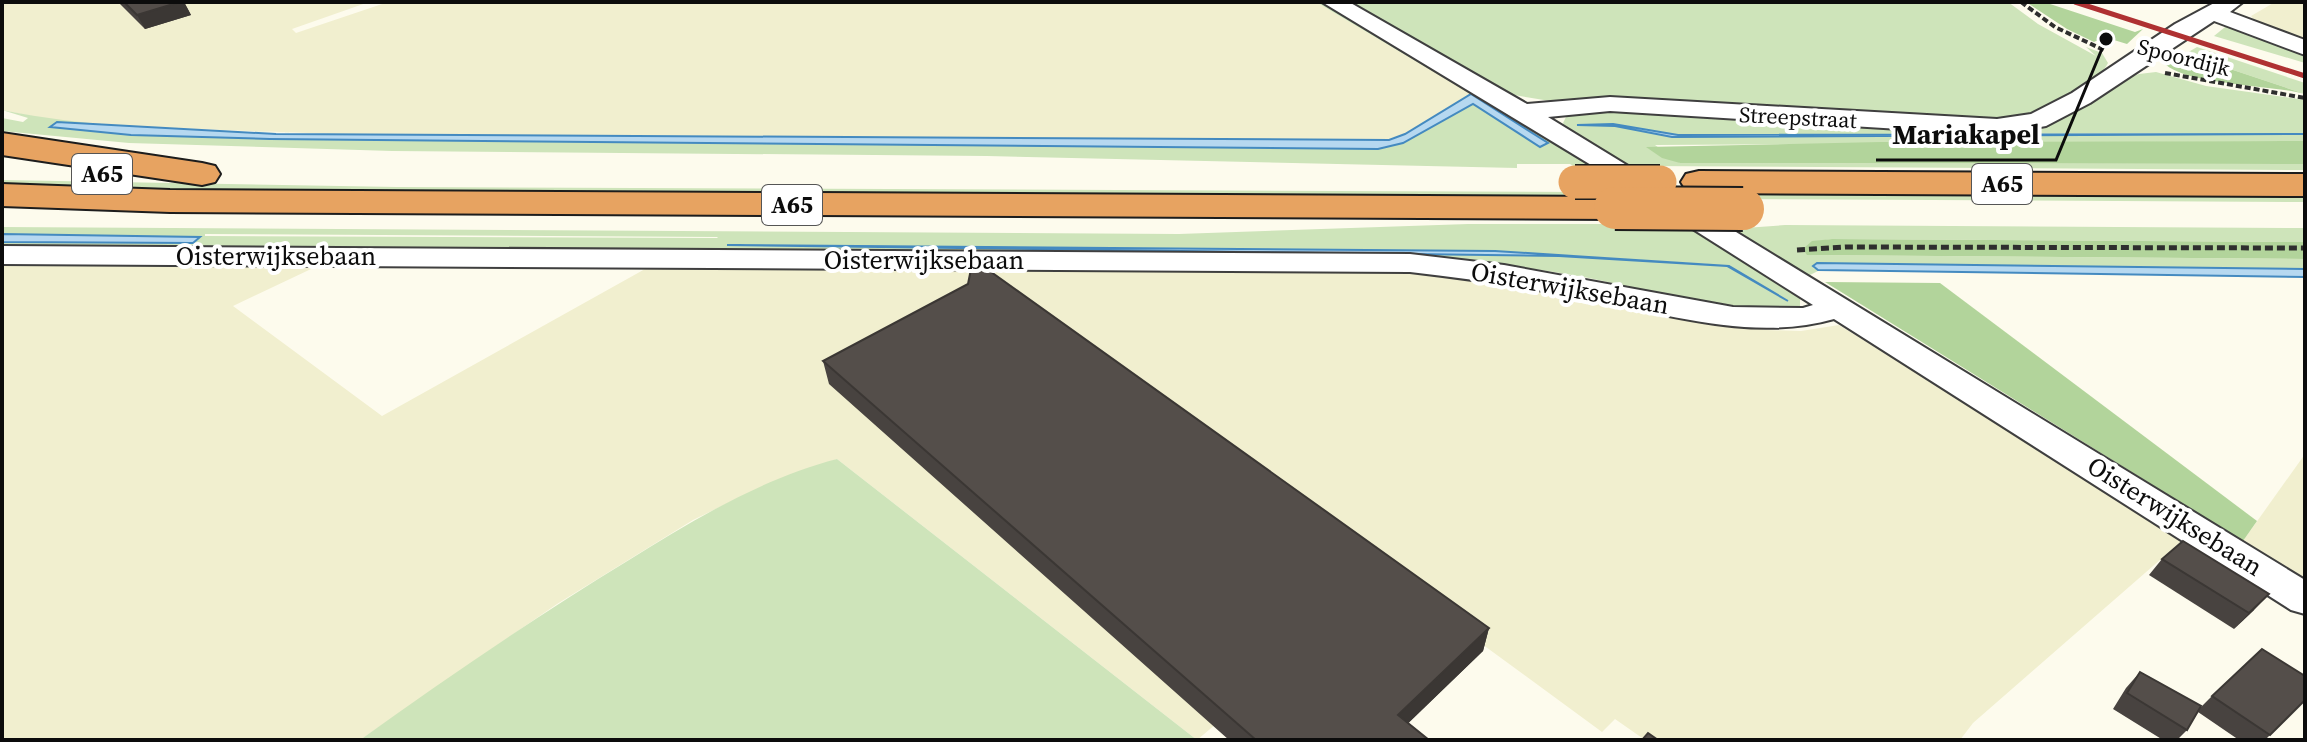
<svg xmlns="http://www.w3.org/2000/svg" width="2307" height="742" font-family="'Source Serif 4',serif">
  <rect width="100%" height="100%" fill="#fdfbed"/>
  <g fill="#f1efcf">
    <path d="M2,2H369L292,29L296,33L388,2H1316L1471,94L1405,134L1389,140L334,134L116,126L46,119L2,110Z"/>
    <path d="M2275,2H2305V44L2255,21L2251,16Z"/>
    <path d="M2,258L328,261L233,306L382,416L654,264L1422,273L1554,288L1722,324L1767,330L1801,331L1839,325L2184,539L1973,723L1960,740H1645L1615,719L1602,732L1460,628L1291,661L1197,740L837,459L753,491L693,520L557,604L360,740H2Z"/>
    <path d="M2305,454V579L2243,541Z"/>
  </g>
  <g fill="#cee4ba" fill-rule="evenodd">
    <path d="M1316,2H1323L1690,225L1800,295V306C1774,326 1617,282 1578,276C1545,270 1513,266 1480,263L2,247V242L193,243L199,237L2,234V227L1179,234L1468,224H1627L1669,230L1678,226L1570,164H1517V168L987,156L392,151L129,143L2,131V118L23,122L28,118L2,110C111,132 223,130 334,134L136,128L57,122L52,127L131,135L270,139L1378,149L1403,143L1473,104L1540,147L1547,143L1471,94ZM205,234L717,237L718,238L205,236ZM1010,248L1494,251L1724,265L1495,253Z"/>
    <path d="M1345,2H2008L2038,24L2096,56L2086,47L2102,53L2108,63C2099,83 2049,110 2028,115C1975,125 1917,118 1863,115C1774,110 1685,105 1595,100L1550,101L1514,95Z"/>
    <path d="M2230,23L2305,51V63L2214,36Z"/>
    <path d="M2197,47L2305,83V94L2185,54Z"/>
    <path d="M2156,72L2206,86L2305,100V141L1655,145L1680,163L2305,164V170L1645,166L1745,228L1785,225L2305,228V242L1832,239L1812,242L1807,255L2305,259V269L1817,263L1813,268L1820,270L1804,278L1566,129L1563,123L1567,115L1582,110L2025,125L2106,86L2139,74ZM1613,124L1678,135L2284,133L1672,137L1615,126L1578,125Z"/>
    <path d="M2,180L397,187L1585,192L1599,198L217,190L2,185Z"/>
    <path d="M1720,192L2305,195V202L1726,199Z"/>
    <path d="M837,459L1197,740H360C448,677 537,616 629,560C693,520 763,478 837,459Z"/>
  </g>
  <g fill="#b2d49b">
    <path d="M2026,2H2044L2135,32L2143,29L2127,44L2104,37L2094,42L2067,29Z"/>
    <path d="M2185,54L2305,94C2272,85 2187,85 2165,64L2167,60Z"/>
    <path d="M2305,141V164L1680,163L1662,158L1646,147L1881,142Z"/>
    <path d="M1832,239L2305,242V259L1807,255L1803,249L1812,241Z"/>
    <path d="M1825,282L1940,283L2257,521L2243,541Z"/>
  </g>
  <g fill="#b6d8f0" stroke="#448ac0" stroke-width="2">
    <path d="M1471,94L1548,143L1540,147L1473,104L1403,143L1378,149L270,139L131,135L50,127L57,122L276,134L1389,140L1405,134Z"/>
    <path d="M1613,124L1678,135L2305,134L1672,137L1615,126L1577,125Z"/>
    <path d="M2,234L200,237L193,243L2,242Z"/>
    <path d="M727,245L1495,251L1729,266L1788,301L1727,266L1559,256Z"/>
    <path d="M1817,263L2305,269V277L1818,270L1813,266Z"/>
  </g>
  <g fill="none" stroke-linecap="round" stroke-linejoin="round">
    <defs>
      <path id="minor" d="M1322,2H1349L1527,104L1610,97L1997,119L2031,114L2072,93L2175,24L2216,2H2243L2230,12L2305,40V55L2214,21L2090,103L2046,126L1997,135L1610,111L1548,117L2305,580V614L2291,610L1834,319C1753,342 1667,314 1586,299C1527,287 1469,279 1410,272L2,264V246L1410,254L1504,265L1733,307L1803,308L1813,305L1601,171Z"/>
      <g id="highway">
        <path d="M2,133L202,163L215,166L220,174L215,182L202,185L2,155Z"/>
        <path d="M1699,171L2305,174V196L1699,193L1686,190L1681,182L1686,174Z"/>
        <path d="M2,184L170,190L1615,197L1628,200L1634,208L1628,216L1615,219L170,212L2,206Z"/>
      </g>
    </defs>
    <use href="#minor" stroke="#3f3f3f" stroke-width="4"/>
    <use href="#highway" stroke="#1d1d1d" stroke-width="4"/>
    <g stroke="#2e2e2e" stroke-width="4" stroke-dasharray="6 3" stroke-linecap="butt">
      <path d="M2021,2L2055,27L2106,51"/>
      <path d="M2165,73L2305,98"/>
    </g>
    <path stroke="#2e2e2e" stroke-width="5" stroke-dasharray="8 4" stroke-linecap="butt" d="M1797,250L1846,247L2305,248"/>
    <use href="#minor" fill="#fff" fill-rule="evenodd"/>
    <use href="#highway" fill="#e7a361" fill-rule="evenodd"/>
    <path stroke="#af3132" stroke-width="5" d="M2075,2L2305,76"/>
    <defs>
      <path id="highway-bridge-far1" d="M1575,182H1660"/>
      <path id="highway-bridge" d="M1615,208L1743,209"/>
    </defs>
    <use href="#highway-bridge-far1" stroke="#1d1d1d" stroke-width="36" stroke-linecap="butt"/>
    <use href="#highway-bridge" stroke="#1d1d1d" stroke-width="46" stroke-linecap="butt"/>
    <use href="#highway-bridge-far1" stroke="#e7a361" stroke-width="33"/>
    <use href="#highway-bridge" stroke="#e7a361" stroke-width="42"/>
  </g>
  <g fill="#484340">
    <path d="M118,2H184L191,15L145,29Z"/>
    <path d="M823,361L1489,628L1483,651L1408,723L1429,740H1229L829,384Z"/>
    <path d="M2162,559L2254,610L2234,629L2149,575Z"/>
    <path d="M2140,672L2199,709L2212,696L2305,700L2265,740H2239L2198,712L2187,730L2177,740H2163L2113,709L2126,688Z"/>
  </g>
  <g fill="#3b3734">
    <path d="M180,2H184L191,15L145,29L137,15Z"/>
    <path d="M2269,594L2254,610L2234,629L2249,613Z"/>
    <path d="M1489,628L1483,651L1393,738L1398,715Z"/>
  </g>
  <g fill="#544e4a" stroke="#3b3734" stroke-width="2">
    <path d="M124,2H180L137,15Z"/>
    <path d="M973,259L1489,628L1398,715L1429,740H1256L823,361L968,284Z"/>
    <path d="M2183,541L2269,594L2249,613L2162,559Z"/>
    <path d="M2262,649L2305,676V700L2270,735L2212,696Z"/>
    <path d="M2140,672L2201,706L2187,730L2127,693Z"/>
    <path d="M1648,733L1658,740H1642Z"/>
  </g>
  <g text-anchor="middle" stroke-width="8" stroke-linejoin="round" paint-order="stroke">
    <g font-size="22" fill="#0c0c0c" stroke="#fff">
      <text transform="translate(2184 57) rotate(14)" y="8">Spoordijk</text>
      <text transform="translate(1798 117) rotate(3)" y="8">Streepstraat</text>
    </g>
    <g fill="#fff" stroke="#555" stroke-width="2">
      <rect x="72" y="154" width="60" height="40" rx="6"/>
      <rect x="1972" y="164" width="60" height="40" rx="6"/>
      <rect x="762" y="185" width="60" height="40" rx="6"/>
    </g>
    <g font-size="24" font-weight="bold" fill="#0c0c0c">
      <text x="102" y="182">A65</text>
      <text x="2002" y="192">A65</text>
      <text x="792" y="213">A65</text>
    </g>
    <g font-size="26" fill="#0c0c0c" stroke="#fff">
      <text x="276" y="265">Oisterwijksebaan</text>
      <text x="924" y="269">Oisterwijksebaan</text>
      <text transform="translate(1570 288) rotate(10)" y="9">Oisterwijksebaan</text>
      <text transform="translate(2175 516) rotate(32)" y="9">Oisterwijksebaan</text>
    </g>
  </g>
  <path fill="none" stroke="#0c0c0c" stroke-width="3" d="M2106 39L2056 160H1876"/>
  <circle fill="#0c0c0c" stroke="#fff" stroke-width="3" cx="2106" cy="39" r="8"/>
  <g font-size="28" text-anchor="middle" font-weight="bold" fill="#0c0c0c" stroke="#fff" stroke-width="8" stroke-linejoin="round" paint-order="stroke">
    <text x="1966" y="144">Mariakapel</text>
  </g>
  <rect width="2307" height="742" fill="none" stroke="#0c0c0c" stroke-width="8"/>
</svg>
